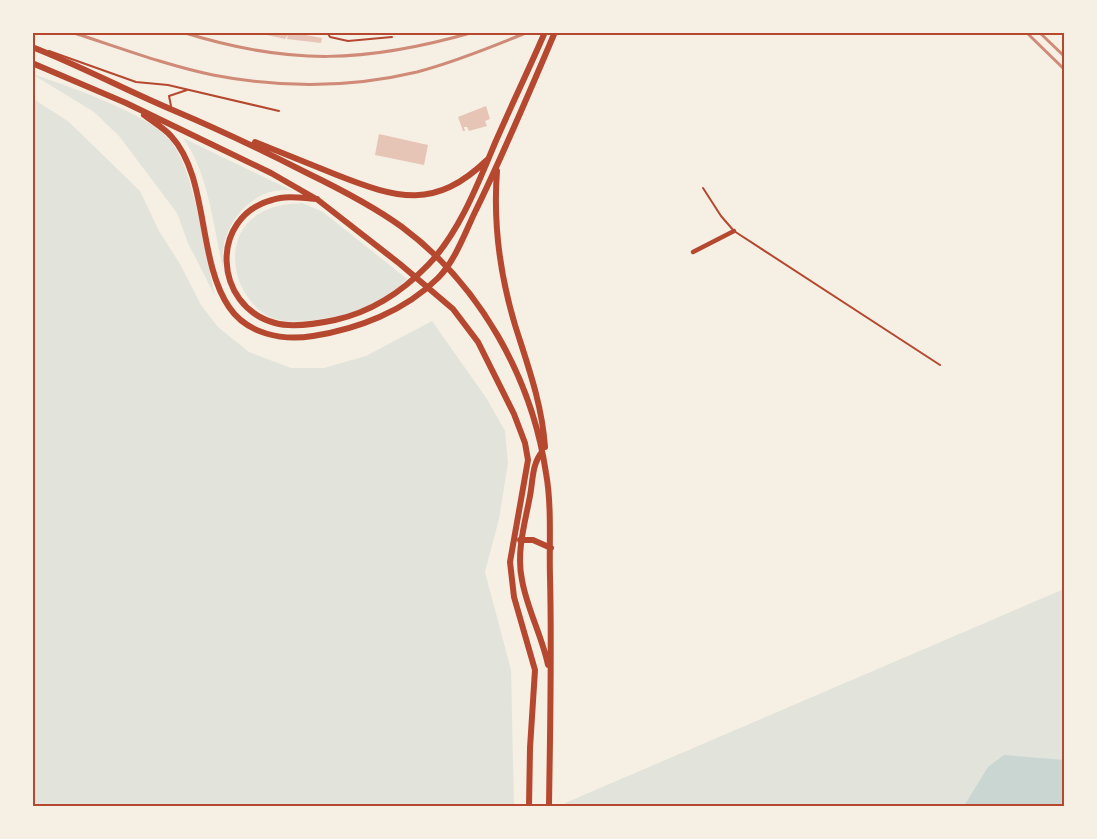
<svg xmlns="http://www.w3.org/2000/svg" width="1097" height="839" font-family="'Source Sans 3',sans-serif">
<style>
.green{fill:#e2e4dc}
.water{fill:#c9d6d2}
.building{fill:#e6c5b7}
.lines{fill:none;stroke-linecap:round;stroke-linejoin:round}
.service{stroke:#b5482f;stroke-width:2}
.minor{stroke:#b5482f;stroke-width:4.5}
.primary{stroke:#b5482f;stroke-width:6}
.rail{stroke:#cf8b77;stroke-width:3}
.neatline{fill:none;stroke:#b5482f;stroke-width:2}
</style>
<rect width="100%" height="100%" fill="#f6efe4"/>
<path class="green" d="M32,74C66,85 148,114 169,139C195,169 205,256 215,296L188,243L177,213L119,136L94,112Z
M32,98L69,122L140,191L159,231L180,264L201,305L218,327L249,352L291,368H324L366,356L432,321L487,399L505,431L508,463L499,519L485,572L511,670L514,806H33Z
M183,138L293,191C264,185 235,209 226,237C222,247 223,258 223,268C213,226 209,174 183,138Z
M302,203L323,212L407,279C387,299 360,312 333,317C313,320 287,326 268,316C231,295 220,234 262,212C275,205 288,204 302,203Z
M1064,589V806H565V803Z"/>
<path class="water" d="M1004,755L1064,760V803L1059,806H964L988,767Z"/>
<path class="building" d="M267,32H289L322,38L321,43L287,39L288,35L285,39L267,35Z
M486,106L490,119L485,121L487,126L469,131L467,127H464L465,131H463L458,117Z
M379,134L428,145L424,165L375,155Z"/>
<g class="lines">
<path class="service" d="M327,32L330,37L348,41L392,37
M49,51L136,82L168,85L279,111
M171,106L169,96L187,90
M703,188L721,216L734,231L940,365"/>
<path class="minor" d="M693,252L734,231"/>
<path class="primary" d="M32,47C81,66 127,91 175,111C220,130 264,151 307,173C340,189 373,206 402,227C480,285 532,378 546,473C552,507 549,543 550,577C552,654 550,730 549,806
M32,63L126,103L271,173L318,200L400,264L453,309L478,342L514,414L525,443L528,460L510,562L514,597L535,670L530,748L529,806
M144,115C153,122 164,128 171,136C209,177 197,260 229,307C247,334 282,341 313,336C358,329 405,311 438,278C455,261 465,233 475,212C504,153 529,93 555,32
M255,142C282,153 309,164 337,175C398,199 435,210 487,160
M497,171C493,223 500,275 515,325C528,366 542,404 545,447
M317,199C302,198 286,195 272,200C209,217 213,306 275,323C293,328 316,324 335,320C371,312 402,292 428,265C459,233 478,184 495,143C511,106 529,69 545,32
M542,452C532,464 533,480 530,496C525,523 516,552 522,580C527,609 542,636 548,665
M520,540H533L551,548"/>
<path class="rail" d="M71,32C118,47 165,65 213,75C280,88 350,88 417,72C455,62 492,47 528,32
M182,32C290,66 366,63 474,32
M1026,32L1064,69
M1039,32L1064,56"/>
</g>
<rect width="1097" height="839" fill="none" stroke="#f6efe4" stroke-width="68"/>
<rect x="34" y="34" width="1029" height="771" class="neatline"/>
</svg>
